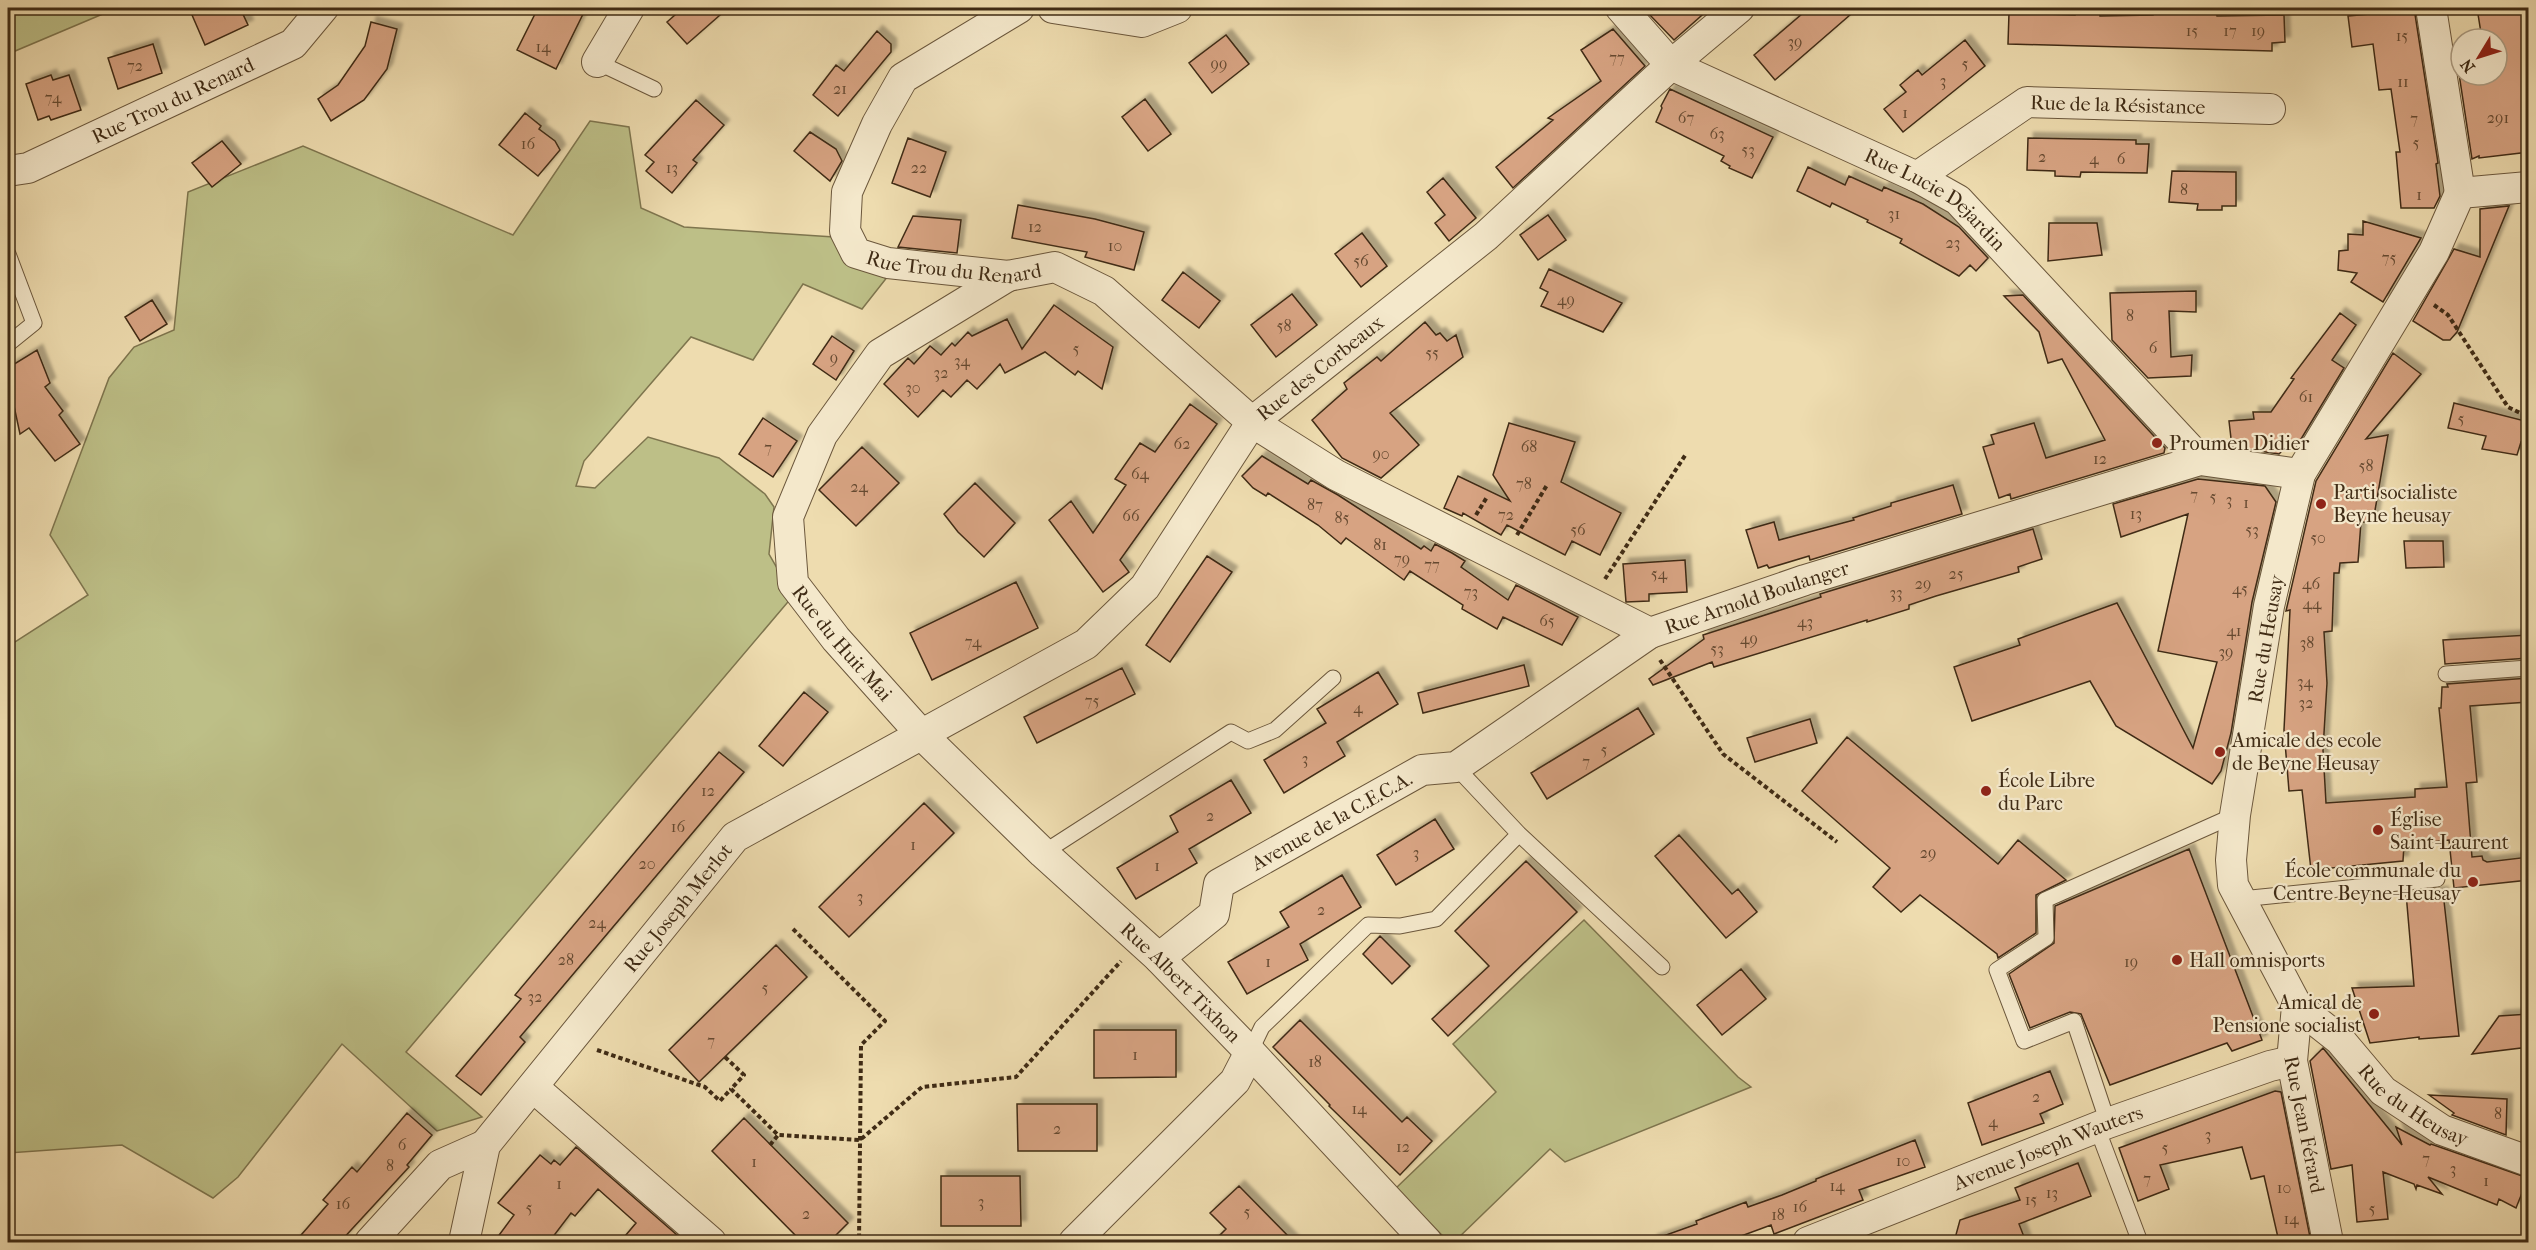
<svg xmlns="http://www.w3.org/2000/svg" width="2536" height="1250" font-family="'IM FELL French Canon',serif">
<style>
.green{fill:#bdbf87;stroke:#7e754e;stroke-width:1.5}
.building{fill:#d7a382;stroke:#3f2b15;stroke-width:1.5;filter:url(#shadow)}
.lines{fill:none;stroke-linecap:round;stroke-linejoin:round}
.lane-casing{stroke:#6b573c;stroke-width:17}
.street-casing{stroke:#6b573c;stroke-width:32}
.path{stroke:#3f2b15;stroke-width:4;stroke-dasharray:4.5 3;stroke-linecap:butt}
.lane{stroke:#f4e8cb;stroke-width:15}
.street{stroke:#f4e8cb;stroke-width:30}
.poi-dot{fill:#8f2418;stroke:#f4e8cb;stroke-width:2}
.labels{text-anchor:middle;dominant-baseline:central;stroke-width:4.5;stroke-linejoin:round;paint-order:stroke}
.number-label{font-size:16px;fill:#654930}
.street-label{font-size:20px;fill:#3f2b15;stroke:#f4e8cb}
.poi-label{font-size:20px;fill:#3f2b15;stroke:#f4e8cb;text-anchor:start}
</style>
<defs>
<filter id="shadow"><feDropShadow dx="5.5" dy="-5.5" stdDeviation="1.5" flood-color="#0004"/></filter>
</defs>
<rect width="100%" height="100%" fill="#eedcaf"/>
<filter id="stains"><feTurbulence type="fractalNoise" baseFrequency=".00333" numOctaves="4"/><feColorMatrix values="0 0 0 0 .2 0 0 0 0 .09 0 0 0 0 .02 0 0 0 .5 -.17"/></filter>
<radialGradient id="worn" r=".72"><stop offset=".6" stop-color="#630" stop-opacity="0"/><stop offset="1" stop-color="#630" stop-opacity=".3"/></radialGradient>
<path class="green" d="M8,8H117L8,54Z
M590,121L629,127L641,208L684,227L834,237L892,271L862,309L803,284L753,360L691,337L584,461L576,486L595,488L648,437L719,458L765,494L774,507L769,554L793,596L406,1052L482,1117L437,1131L342,1044L238,1177L213,1198L122,1145L8,1153V635L12,644L88,595L50,535L109,378L134,347L174,330L188,192L303,146L513,235Z
M1584,920L1738,1077L1751,1087L1565,1162L1550,1149L1454,1242H1449L1395,1189L1496,1092L1453,1044Z"/>
<path class="building" d="M189,8H240L248,25L205,45Z
M538,8H586L556,69L517,50Z
M683,8H728L687,44L667,22Z
M1650,8H1710L1674,40L1647,12Z
M1809,8H1858L1775,80L1754,55Z
M2075,8H2100V16L2153,15V8L2216,9L2217,16L2284,15L2285,42L2272,43V51L2008,44L2009,13L2075,15Z
M2380,8H2414L2438,163L2436,164L2440,196L2434,208H2401L2396,152H2400L2391,89L2379,90L2373,44L2352,47L2348,16L2381,13Z
M2477,8H2529V152L2479,158V156L2472,159L2456,54H2461V75H2497V39H2482Z
M371,22L397,29L387,69L364,100L331,121L318,99L338,85L365,46Z
M1613,29L1645,66L1513,188L1496,167L1553,120L1548,118L1601,81L1581,50Z
M877,31L891,44V52L838,116L813,95L836,65L844,71Z
M1226,35L1249,64L1212,93L1189,63Z
M1965,40L1985,66L1903,132L1884,109L1906,92L1900,85L1918,70L1922,75Z
M153,44L162,73L118,89L108,58Z
M51,75L53,80L69,75L81,110L51,120L49,116L38,120L26,84Z
M1670,89L1773,137L1752,178L1729,168L1730,166L1721,161L1724,156L1656,122L1662,108L1661,106Z
M1145,99L1171,134L1148,151L1122,117Z
M696,100L724,125L693,160L697,163L672,193L646,171L654,162L645,155Z
M525,113L541,126L539,129L555,141L560,150L538,176L499,145Z
M810,132L836,149L842,161L830,181L794,151Z
M908,138L946,152L930,197L892,183Z
M2028,138L2136,140V144H2149L2147,173L2081,172L2080,177L2055,176V171L2027,170Z
M222,141L241,164L212,187L192,163Z
M1808,167L1845,185L1849,176L1882,191L1884,187L1923,204L1959,227L1988,258L1976,271L1970,265L1959,276L1900,243L1902,239L1867,222L1868,220L1832,203L1830,207L1797,191Z
M2172,171L2236,172V206H2222V210H2197L2198,204L2169,202Z
M1443,178L1476,218L1449,241L1435,223L1445,215L1427,192Z
M1018,205L1095,219L1144,232L1134,270L1085,257L1087,252L1012,238Z
M2509,206L2457,332L2450,340H2443L2413,321L2454,249L2480,257V209Z
M1548,215L1566,240L1538,260L1520,235Z
M913,216L961,220L957,253L898,247Z
M2363,221L2421,238L2383,302L2351,282L2357,273L2338,270L2339,251L2348,250V234L2363,235Z
M2049,223H2097L2102,255L2048,261Z
M1362,233L1387,266L1361,287L1335,254Z
M1549,269L1622,303L1603,332L1541,306L1548,292L1540,288Z
M1183,272L1220,301L1199,328L1162,300Z
M2196,291V312L2169,311L2171,357L2192,355L2191,376L2148,378L2112,340L2110,293Z
M1292,294L1317,325L1276,357L1251,325Z
M2023,295L2165,448L2164,453L2011,499L2010,494L1999,498L1983,447L1994,444L1991,435L2034,423L2046,458L2105,440L2062,359L2048,363L2039,332L2004,296Z
M152,300L167,324L140,341L125,317Z
M1054,305L1113,347L1102,389L1078,371L1075,375L1045,352L1005,373L1000,364L977,389L967,380L951,397L943,390L918,417L884,384L908,358L914,364L930,346L941,355L952,343L955,346L968,332L972,336L1007,319L1022,349Z
M2340,313L2356,325L2332,360L2344,368L2295,449L2283,450L2279,454L2232,447L2229,421L2254,419L2253,412H2271L2294,379L2291,378Z
M1425,322L1436,335L1440,333L1447,341L1456,335L1463,357L1390,413L1419,445L1381,478L1342,458L1312,420L1347,389L1344,383L1377,357L1381,361Z
M832,336L854,351L836,380L813,364Z
M37,350L50,383L45,387L63,411L59,415L80,444L55,461L29,428L20,434L8,378L11,366Z
M2393,353L2421,374L2366,439L2388,435L2373,522H2361L2358,562L2340,563L2339,573H2334L2332,631L2324,632L2327,683L2323,750L2326,803L2415,797V789L2447,787L2439,708H2441L2442,687H2448L2447,684L2529,678V702L2470,706L2477,782L2466,783L2472,857L2482,856L2483,860L2487,862L2529,857V880L2454,888L2449,840L2404,845L2403,861L2311,870L2302,790L2289,791L2284,730L2290,610L2286,611L2316,481Z
M2454,403L2529,422V444L2521,442L2517,455L2482,449L2486,436L2448,428Z
M1190,404L1217,424L1120,560L1129,572L1103,592L1049,520L1071,501L1093,533L1126,485L1115,479L1140,443L1155,452Z
M763,418L797,441L773,477L739,454Z
M1509,423L1575,442L1561,482L1621,513L1600,555L1572,541L1565,555L1507,525L1501,535L1463,513L1462,516L1444,508L1458,476L1510,501L1493,475Z
M862,447L899,483L856,526L819,490Z
M1262,456L1308,484L1311,480L1338,495L1421,549L1424,546L1431,551L1435,544L1452,553L1465,561L1461,567L1508,600L1516,585L1578,617L1562,645L1503,617L1497,629L1462,609L1463,605L1410,571L1404,580L1346,538L1341,544L1318,525L1268,493L1266,496L1253,488L1242,476Z
M2198,479L2265,486L2276,502L2252,602L2231,733L2221,771L2212,784L2116,726L2090,681L1972,721L1954,667L2020,645L2018,639L2117,603L2193,748L2217,662L2158,651L2188,514L2121,537L2113,504Z
M975,483L1015,523L984,557L958,532L944,514Z
M1953,485L1962,514L1810,560L1809,556L1769,568L1767,565L1758,568L1746,530L1774,522L1779,540L1854,520L1853,518L1891,506V503Z
M2033,529L2042,559L2018,567L2019,572L1936,596L1909,605V609L1867,622V620L1714,667L1712,662L1653,685L1649,679L1704,639L1703,635L1821,597L1820,594Z
M2404,541H2443L2444,567L2406,568Z
M1207,556L1232,572L1170,662L1146,645Z
M1685,560L1687,592L1649,594V601L1626,602L1623,564Z
M1016,582L1038,628L932,680L910,633Z
M2529,635V658L2445,664L2443,640Z
M1524,665L1529,686L1423,713L1418,693Z
M1122,668L1135,694L1037,743L1024,717Z
M1378,672L1398,704L1337,742L1345,756L1284,793L1264,760L1326,723L1317,709Z
M804,692L828,712L783,766L759,746Z
M1638,708L1654,734L1547,799L1531,773Z
M1810,719L1817,743L1755,762L1747,738Z
M1847,737L1998,864L2018,840L2066,880L2036,895V933L1998,958L1997,954L1920,895L1901,912L1873,887L1890,868L1802,791Z
M719,752L744,772L520,1037L525,1042L481,1095L456,1076L521,999L515,995Z
M1231,780L1251,813L1189,849L1197,863L1136,899L1117,868L1178,832L1170,816Z
M924,803L954,833L849,937L819,907Z
M1435,819L1454,849L1396,885L1377,855Z
M1679,835L1732,894L1738,889L1757,912L1726,938L1655,856Z
M2189,849L2262,1040L2232,1051L2227,1043L2110,1085L2081,1014L2070,1012L2030,1028L2009,974L2054,943L2055,906Z
M1526,861L1577,912L1448,1036L1432,1019L1489,966L1455,931Z
M1342,875L1361,907L1300,944L1308,960L1247,994L1228,962L1289,927L1280,912Z
M2443,892L2459,1036L2419,1039V1037L2370,1043L2352,988L2414,986L2406,893Z
M1380,936L1410,966L1392,984L1363,954Z
M776,945L807,977L699,1082L669,1050Z
M1741,969L1766,999L1722,1035L1697,1005Z
M2529,1014V1047L2472,1054L2499,1016Z
M1300,1020L1402,1122L1407,1117L1432,1141L1400,1175L1329,1106L1330,1105L1273,1047Z
M1094,1030H1176V1077L1094,1078Z
M2323,1048L2402,1145L2396,1127L2430,1145L2431,1144L2528,1178L2516,1208L2499,1199L2497,1205L2428,1177L2442,1194L2417,1185L2416,1189L2414,1184L2383,1172L2388,1219L2357,1222L2352,1165L2331,1169L2310,1061Z
M2050,1071L2063,1104L2040,1114L2044,1123L1982,1145L1968,1103Z
M2275,1091L2281,1092L2311,1242H2279L2264,1176L2251,1179L2242,1147L2160,1165L2169,1189L2138,1201L2119,1148Z
M2429,1095L2507,1099L2506,1135L2452,1115L2454,1113Z
M1017,1104H1097V1151H1018Z
M407,1113L432,1135L407,1165L409,1167L340,1242H295L328,1204L323,1200L352,1167L357,1172Z
M744,1118L848,1223L829,1242H802L712,1151Z
M1915,1140L1925,1167L1859,1190L1863,1200L1774,1234L1771,1225L1725,1242H1652V1240L1697,1224L1696,1221L1746,1202L1748,1207L1782,1195L1816,1181V1179Z
M576,1147L685,1242H620L636,1223L598,1189L575,1216L571,1213L549,1242H494L514,1215L498,1203L540,1155L551,1164L554,1160L560,1165Z
M2078,1163L2091,1196L2019,1224L2026,1242H1954L1960,1220L2020,1200L2015,1188Z
M941,1176H1020L1021,1226H941Z
M1239,1186L1294,1242H1213L1226,1229L1210,1213Z"/>
<g class="lines">
<defs>
<path id="lane" d="M597,62L654,89
M8,254L34,323L8,344
M2446,674L2528,668
M1456,767L1519,834L1662,967
M1043,853L1231,732L1248,741L1275,730L1333,678
M2241,899L2437,879
M1250,1052L1262,1027L1368,925L1400,926L1436,919L1519,834
M2108,1123L2074,1021L2024,1041L1997,970L2046,938L2045,900L2235,815
M2097,1128L2140,1242"/>
<g id="street">
<path id="s1" d="M1019,8L903,78L877,124L847,192L845,231L856,253L888,263L1008,276L1055,267L1104,291L1252,422L1336,475L1650,633L1805,580L2200,460L2300,474"/>
<path d="M1053,8L1142,22L1177,8"/>
<path id="s2" d="M1621,8L1671,65L1917,177L1958,200L2200,460"/>
<path d="M2431,8L2460,193"/>
<path d="M597,62L629,8"/>
<path id="s3" d="M8,171L28,168L293,44L323,8"/>
<path id="s4" d="M1917,177L2027,102L2270,109"/>
<path id="s5" d="M2528,187L2460,193L2434,252L2300,474L2269,606L2235,815L2231,860L2233,885L2297,1006L2340,1040L2383,1091L2442,1130L2528,1161"/>
<path id="s6" d="M1008,276L880,354L822,435L788,517L793,583L836,639L921,734L1043,853L1159,958L1250,1052L1427,1242"/>
<path id="s7" d="M1159,958L1214,914L1219,884L1422,770L1456,767L1650,633"/>
<path id="s8" d="M2297,1006L2292,1061L2328,1242"/>
<path d="M533,1087L711,1242"/>
<path d="M370,1242L440,1165L485,1145"/>
<path id="s9" d="M464,1242L485,1145L735,837L1086,644L1145,587L1252,422L1486,236L1671,65L1739,8"/>
<path d="M1074,1242L1235,1081L1250,1052"/>
<path id="s10" d="M1808,1242L2108,1123L2270,1066L2292,1061"/>
</g>
</defs>
<use href="#lane" class="lane-casing"/>
<use href="#street" class="street-casing"/>
<path class="path" d="M2434,305L2448,315L2508,407L2528,417
M1476,515L1487,497
M1517,535L1547,485
M1605,579L1686,454
M1660,660L1723,754L1837,842
M793,929L885,1021L861,1045L859,1242
M597,1050L705,1087L720,1101L731,1089
M725,1057L744,1075L731,1089L778,1135L860,1140L922,1087L1016,1077L1121,961
M770,1145L778,1135"/>
<use href="#lane" class="lane"/>
<use href="#street" class="street"/>
</g>
<g class="poi-dot">
<circle cx="2157" cy="443" r="6"/>
<circle cx="2321" cy="504" r="6"/>
<circle cx="2220" cy="752" r="6"/>
<circle cx="1986" cy="791" r="6"/>
<circle cx="2378" cy="830" r="6"/>
<circle cx="2473" cy="882" r="6"/>
<circle cx="2177" cy="960" r="6"/>
<circle cx="2374" cy="1014" r="6"/>
</g>
<g class="labels">
<g class="number-label">
<text x="2192" y="30">15</text>
<text x="2230" y="30">17</text>
<text x="2258" y="30">19</text>
<text x="2402" y="35">15</text>
<text x="1795" y="41">39</text>
<text x="543" y="46">14</text>
<text x="1617" y="57">77</text>
<text x="1219" y="63">99</text>
<text x="1965" y="63">5</text>
<text x="135" y="65">72</text>
<text x="1943" y="80">3</text>
<text x="2403" y="81">11</text>
<text x="840" y="88">21</text>
<text x="53" y="97">74</text>
<text x="1905" y="112">1</text>
<text x="1686" y="117">67</text>
<text x="2498" y="117">291</text>
<text x="2414" y="118">7</text>
<text x="1717" y="133">63</text>
<text x="2416" y="142">5</text>
<text x="528" y="143">16</text>
<text x="1748" y="149">53</text>
<text x="2042" y="156">2</text>
<text x="2094" y="158">4</text>
<text x="2121" y="158">6</text>
<text x="672" y="167">13</text>
<text x="919" y="167">22</text>
<text x="2184" y="189">8</text>
<text x="2419" y="194">1</text>
<text x="1894" y="213">31</text>
<text x="1035" y="226">12</text>
<text x="1953" y="242">23</text>
<text x="1115" y="245">10</text>
<text x="2389" y="257">75</text>
<text x="1361" y="260">56</text>
<text x="1566" y="299">49</text>
<text x="2130" y="315">8</text>
<text x="1284" y="325">58</text>
<text x="2153" y="347">6</text>
<text x="1076" y="348">5</text>
<text x="1432" y="352">55</text>
<text x="834" y="357">9</text>
<text x="962" y="360">34</text>
<text x="941" y="372">32</text>
<text x="913" y="387">30</text>
<text x="2306" y="396">61</text>
<text x="2461" y="418">5</text>
<text x="1182" y="443">62</text>
<text x="1529" y="446">68</text>
<text x="768" y="447">7</text>
<text x="1381" y="453">90</text>
<text x="2100" y="458">12</text>
<text x="2366" y="465">58</text>
<text x="1140" y="473">64</text>
<text x="1524" y="483">78</text>
<text x="859" y="486">24</text>
<text x="2194" y="494">7</text>
<text x="2213" y="496">5</text>
<text x="2229" y="499">3</text>
<text x="2246" y="502">1</text>
<text x="1315" y="504">87</text>
<text x="2136" y="513">13</text>
<text x="1506" y="514">72</text>
<text x="1131" y="515">66</text>
<text x="1342" y="517">85</text>
<text x="1578" y="529">56</text>
<text x="2252" y="529">53</text>
<text x="2318" y="537">50</text>
<text x="1380" y="544">81</text>
<text x="1402" y="558">79</text>
<text x="1432" y="564">77</text>
<text x="1659" y="573">54</text>
<text x="1956" y="573">25</text>
<text x="1923" y="583">29</text>
<text x="2311" y="583">46</text>
<text x="2240" y="588">45</text>
<text x="1471" y="591">73</text>
<text x="1896" y="592">33</text>
<text x="2312" y="603">44</text>
<text x="1547" y="620">65</text>
<text x="1805" y="621">43</text>
<text x="2234" y="630">41</text>
<text x="1749" y="638">49</text>
<text x="973" y="641">74</text>
<text x="2307" y="642">38</text>
<text x="1717" y="648">53</text>
<text x="2226" y="651">39</text>
<text x="2305" y="681">34</text>
<text x="1092" y="700">75</text>
<text x="2306" y="702">32</text>
<text x="1358" y="707">4</text>
<text x="1604" y="749">5</text>
<text x="1305" y="758">3</text>
<text x="1586" y="761">7</text>
<text x="708" y="790">12</text>
<text x="1210" y="815">2</text>
<text x="678" y="826">16</text>
<text x="913" y="844">1</text>
<text x="1416" y="852">3</text>
<text x="1928" y="852">29</text>
<text x="647" y="863">20</text>
<text x="1157" y="865">1</text>
<text x="860" y="896">3</text>
<text x="1321" y="909">2</text>
<text x="597" y="922">24</text>
<text x="566" y="959">28</text>
<text x="1268" y="961">1</text>
<text x="2131" y="961">19</text>
<text x="765" y="987">5</text>
<text x="535" y="996">32</text>
<text x="711" y="1040">7</text>
<text x="1135" y="1054">1</text>
<text x="1315" y="1061">18</text>
<text x="2036" y="1096">2</text>
<text x="1359" y="1108">14</text>
<text x="2498" y="1113">8</text>
<text x="1993" y="1121">4</text>
<text x="1057" y="1128">2</text>
<text x="2208" y="1134">3</text>
<text x="402" y="1144">6</text>
<text x="1403" y="1146">12</text>
<text x="2165" y="1147">5</text>
<text x="2426" y="1158">7</text>
<text x="1903" y="1160">10</text>
<text x="754" y="1161">1</text>
<text x="390" y="1165">8</text>
<text x="2453" y="1168">3</text>
<text x="2147" y="1178">7</text>
<text x="2486" y="1180">1</text>
<text x="559" y="1183">1</text>
<text x="1837" y="1185">14</text>
<text x="2284" y="1187">10</text>
<text x="2052" y="1192">13</text>
<text x="2031" y="1199">15</text>
<text x="981" y="1201">3</text>
<text x="343" y="1203">16</text>
<text x="1800" y="1206">16</text>
<text x="529" y="1207">5</text>
<text x="2372" y="1208">5</text>
<text x="1247" y="1211">5</text>
<text x="806" y="1213">2</text>
<text x="1778" y="1214">18</text>
<text x="2291" y="1218">14</text>
</g>
<g class="street-label">
<text stroke="none"><textPath href="#s3" startOffset="180">Rue Trou du Renard</textPath></text>
<text stroke="none"><textPath href="#s4" startOffset="224">Rue de la Résistance</textPath></text>
<text stroke="none"><textPath href="#s2" startOffset="374">Rue Lucie Dejardin</textPath></text>
<text stroke="none"><textPath href="#s1" startOffset="426">Rue Trou du Renard</textPath></text>
<text stroke="none"><textPath href="#s9" startOffset="1262">Rue des Corbeaux</textPath></text>
<text stroke="none"><textPath href="#s1" startOffset="1344">Rue Arnold Boulanger</textPath></text>
<text transform="translate(2266 639) rotate(-80)">Rue du Heusay</text>
<text stroke="none"><textPath href="#s6" startOffset="482">Rue du Huit Mai</textPath></text>
<text stroke="none"><textPath href="#s7" startOffset="230">Avenue de la C.E.C.A.</textPath></text>
<text stroke="none"><textPath href="#s9" startOffset="405">Rue Joseph Merlot</textPath></text>
<text stroke="none"><textPath href="#s6" startOffset="962">Rue Albert Tixhon</textPath></text>
<text stroke="none"><textPath href="#s5" startOffset="1101">Rue du Heusay</textPath></text>
<text stroke="none"><textPath href="#s8" startOffset="120">Rue Jean Férard</textPath></text>
<text stroke="none"><textPath href="#s10" startOffset="258">Avenue Joseph Wauters</textPath></text>
</g>
<g class="poi-label">
<text x="2169" y="443">Proumen Didier</text>
<text x="2333" y="492">Parti socialiste<tspan x="2333" dy="23">Beyne heusay</tspan></text>
<text x="2232" y="740">Amicale des ecole<tspan x="2232" dy="23">de Beyne Heusay</tspan></text>
<text x="1998" y="780">École Libre<tspan x="1998" dy="23">du Parc</tspan></text>
<text x="2390" y="819">Église<tspan x="2390" dy="23">Saint-Laurent</tspan></text>
<text x="2461" y="870" text-anchor="end">École communale du<tspan x="2461" dy="23">Centre Beyne-Heusay</tspan></text>
<text x="2189" y="960">Hall omnisports</text>
<text x="2362" y="1002" text-anchor="end">Amical de<tspan x="2362" dy="23">Pensione socialist</tspan></text>
</g>
</g>
<rect width="2536" height="1250" fill="none" stroke="#eedcaf" stroke-width="30"/>
<rect x="9" y="9" width="2518" height="1232" fill="none" stroke="#3f2b15" stroke-width="3"/>
<rect x="15" y="15" width="2506" height="1220" fill="none" stroke="#3f2b15" stroke-width="1.5"/>
<g transform="translate(2479 57) rotate(232)"><circle r="28" fill="#f4e8cb" stroke="#ac9c82" stroke-width="1.5"/>
<path d="M0-4.5L10 22L0 15L-10 22Z" fill="#8f2418"/>
<text y="-9" font-size="16" font-weight="bold" text-anchor="middle" fill="#3f2b15">N</text>
</g>
<rect width="100%" height="100%" filter="url(#stains)"/>
<rect width="100%" height="100%" fill="url(#worn)"/>
</svg>
